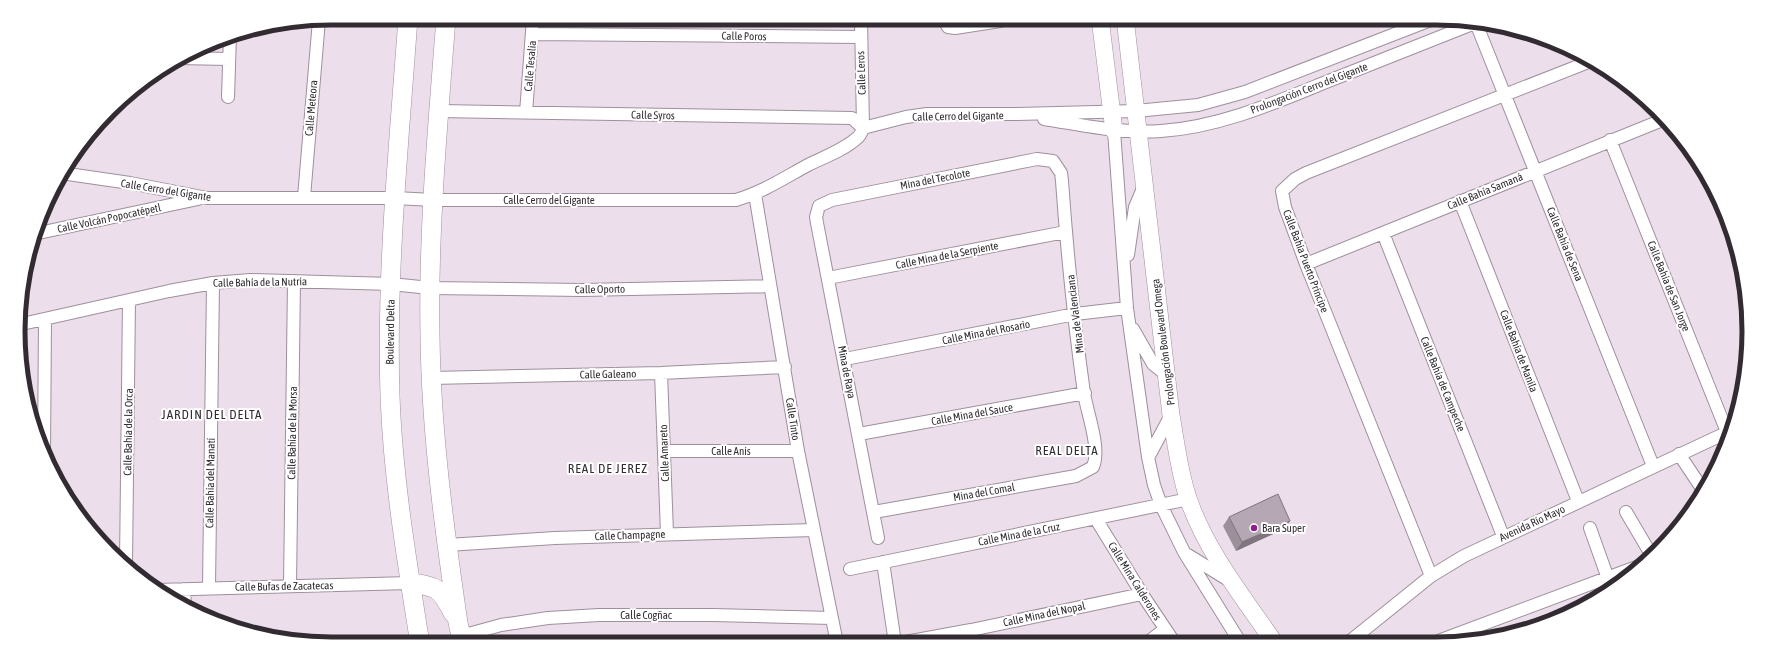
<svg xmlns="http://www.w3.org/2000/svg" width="1767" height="662" font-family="'Asap Condensed',sans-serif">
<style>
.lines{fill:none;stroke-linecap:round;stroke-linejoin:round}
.street-casing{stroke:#9d909c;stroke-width:14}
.secondary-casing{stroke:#9d909c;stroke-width:18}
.primary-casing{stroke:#9d909c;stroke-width:20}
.street{stroke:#fff;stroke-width:12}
.secondary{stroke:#fff;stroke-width:17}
.primary{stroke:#fff;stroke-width:19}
.wall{fill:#9c909b}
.shaded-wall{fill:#7f757e}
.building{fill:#b5a7b4;stroke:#7f757e}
.poi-dot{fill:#89238a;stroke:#fff;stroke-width:1.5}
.labels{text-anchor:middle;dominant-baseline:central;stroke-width:4;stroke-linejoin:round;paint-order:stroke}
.street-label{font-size:11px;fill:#322c32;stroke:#fff}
.poi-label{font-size:11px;fill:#322c32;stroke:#fff;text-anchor:start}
.quarter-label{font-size:13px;letter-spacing:1px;fill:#322c32;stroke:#fff}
.rim{fill:none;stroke:#322c32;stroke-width:5}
</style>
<rect width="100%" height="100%" fill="#eddeec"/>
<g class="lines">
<defs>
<path id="street" d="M861,18L863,128
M943,18L948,27L955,28L1000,21L1007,18
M1476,23L1653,466
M532,34L860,37
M178,58L229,59
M228,97L230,35
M439,111L852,118L863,128
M526,113L533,18
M1044,119C1083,125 1121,134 1161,131C1219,127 1272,104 1326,82C1375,63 1425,43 1475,23
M1114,131L1127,308L1148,457L1154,485L1161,505L1184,552L1240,642
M1610,140L1727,432
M61,173L130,183L207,198H395L433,200H736C763,192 784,178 808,165C824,157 844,150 857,138C860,136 862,131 863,128L906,117L927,114H1017L1136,111L1198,105L1245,92L1436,18
M755,194L798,451L837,643
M304,197L319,20
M1460,201L1578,501
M1383,233L1503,536
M34,234L198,199
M1128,255L1135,207L1144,186
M1306,264L1665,119
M828,278L1065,232
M22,324L169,291L213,283L250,280L391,284L430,288L582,290L770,286
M1133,329L1153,364L1168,376
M845,359L1075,314L1127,308
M661,373L667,533
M431,378L661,373L785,367
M859,434L1085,393
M664,451H798
M1679,454L1703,490
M44,455L45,319
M1149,456L1171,415
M874,512L1076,476L1093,467C1101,448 1087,413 1084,393C1074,322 1067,251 1062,181L1061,173L1053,161L1037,159L832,200L819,206L816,217L817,223L878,538
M1626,512L1652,556
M1096,519L1142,594L1174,642
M1590,528L1611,587
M447,545L555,538L814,530
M1188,555L1230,581
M883,562L895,643
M126,564L129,300
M850,569L1189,499
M1431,576L1306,264L1285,207L1282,191L1295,179L1306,173L1591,61
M290,585L294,281
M209,587L213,283
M184,589L185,607
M157,590L410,583
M971,630L974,642
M461,636L501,625L548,618L599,615H713L832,618
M1438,641L1644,564
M1148,642L1165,629
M1349,642L1431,576L1464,556L1730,431
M900,643L971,630L1142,594"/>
<path id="secondary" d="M1100,18L1114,131
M1125,18L1171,415C1176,443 1179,471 1188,498C1206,551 1243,597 1274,642"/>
<path id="primary" d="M408,18C399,144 386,270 390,396C393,479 407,562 420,644
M446,18C438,123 428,229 430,335C431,431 444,527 458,623L463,644
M410,583C436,586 441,588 453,613"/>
</defs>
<use href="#street" class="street-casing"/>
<use href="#secondary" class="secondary-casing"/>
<use href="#primary" class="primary-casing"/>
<use href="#street" class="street"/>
<use href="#secondary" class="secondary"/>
<use href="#primary" class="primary"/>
</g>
<path class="wall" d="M1229,517L1290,521L1284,529L1236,551L1223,526Z"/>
<path class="shaded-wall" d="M1290,521L1284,529L1236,551L1242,542Z"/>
<path class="building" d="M1278,494L1290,521L1242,542L1229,517Z"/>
<circle class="poi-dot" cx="1254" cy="528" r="4"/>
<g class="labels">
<g class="street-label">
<text transform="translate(744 36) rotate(1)">Calle Poros</text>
<text transform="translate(530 66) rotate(-85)">Calle Tesalia</text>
<text transform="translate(861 73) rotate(-92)">Calle Leros</text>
<text transform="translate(1309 88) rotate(-21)">Prolongación Cerro del Gigante</text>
<text transform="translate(311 108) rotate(-85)">Calle Meteora</text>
<text transform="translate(653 115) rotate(1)">Calle Syros</text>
<text transform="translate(958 116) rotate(-1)">Calle Cerro del Gigante</text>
<text transform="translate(935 179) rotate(-11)">Mina del Tecolote</text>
<text transform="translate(166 190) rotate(9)">Calle Cerro del Gigante</text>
<text transform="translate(1485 191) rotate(-22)">Calle Bahía Samaná</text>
<text x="549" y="200">Calle Cerro del Gigante</text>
<text transform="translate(109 218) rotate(-12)">Calle Volcán Popocatépetl</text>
<text transform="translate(1565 244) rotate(68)">Calle Bahía de Sena</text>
<text transform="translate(947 255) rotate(-11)">Calle Mina de la Serpiente</text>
<text transform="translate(1306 261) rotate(69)">Calle Bahía Puerto Príncipe</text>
<text transform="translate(260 282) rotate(-1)">Calle Bahía de la Nutria</text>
<text transform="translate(1669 286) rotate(68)">Calle Bahía de San Jorge</text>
<text transform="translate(600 289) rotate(-1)">Calle Oporto</text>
<text transform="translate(1075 314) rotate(-97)">Mina de Valenciana</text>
<text transform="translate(390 332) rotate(-89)">Boulevard Delta</text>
<text transform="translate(986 332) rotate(-11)">Calle Mina del Rosario</text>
<text transform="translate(1163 342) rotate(-97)">Prolongación Boulevard Omega</text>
<text transform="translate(1519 351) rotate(69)">Calle Bahía de Manila</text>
<text transform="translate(847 372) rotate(79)">Mina de Raya</text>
<text transform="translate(608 374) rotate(-1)">Calle Galeano</text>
<text transform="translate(1443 384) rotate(68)">Calle Bahía de Campeche</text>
<text transform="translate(972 414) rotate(-10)">Calle Mina del Sauce</text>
<text transform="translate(793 419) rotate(81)">Calle Tinto</text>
<text transform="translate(128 432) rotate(-89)">Calle Bahía de la Orca</text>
<text transform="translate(292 433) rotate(-89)">Calle Bahía de la Morsa</text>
<text x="731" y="451">Calle Anís</text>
<text transform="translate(664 453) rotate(-92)">Calle Amareto</text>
<text transform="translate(210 483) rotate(-89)">Calle Bahía del Manatí</text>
<text transform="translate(984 492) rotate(-10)">Mina del Comal</text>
<text transform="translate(1532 523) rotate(-25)">Avenida Río Mayo</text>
<text transform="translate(1019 534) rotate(-11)">Calle Mina de la Cruz</text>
<text transform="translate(630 535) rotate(-2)">Calle Champagne</text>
<text transform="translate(1135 581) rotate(58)">Calle Mina Calderones</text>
<text transform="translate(284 586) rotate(-1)">Calle Bufas de Zacatecas</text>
<text transform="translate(1044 614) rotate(-12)">Calle Mina del Nopal</text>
<text x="646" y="615">Calle Cogñac</text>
</g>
<g class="poi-label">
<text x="1262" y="528">Bara Super</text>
</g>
<g class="quarter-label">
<text x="212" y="414">JARDIN DEL DELTA</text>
<text x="1067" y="450">REAL DELTA</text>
<text x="608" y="468">REAL DE JEREZ</text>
</g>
</g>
<path d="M0 0H1767V662H0ZM331 25H1436A306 306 0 0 1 1742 331V331A306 306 0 0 1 1436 637H331A306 306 0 0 1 25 331V331A306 306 0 0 1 331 25Z" fill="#fff" fill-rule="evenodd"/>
<path class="rim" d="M331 25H1436A306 306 0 0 1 1742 331V331A306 306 0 0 1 1436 637H331A306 306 0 0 1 25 331V331A306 306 0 0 1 331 25Z"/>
</svg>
